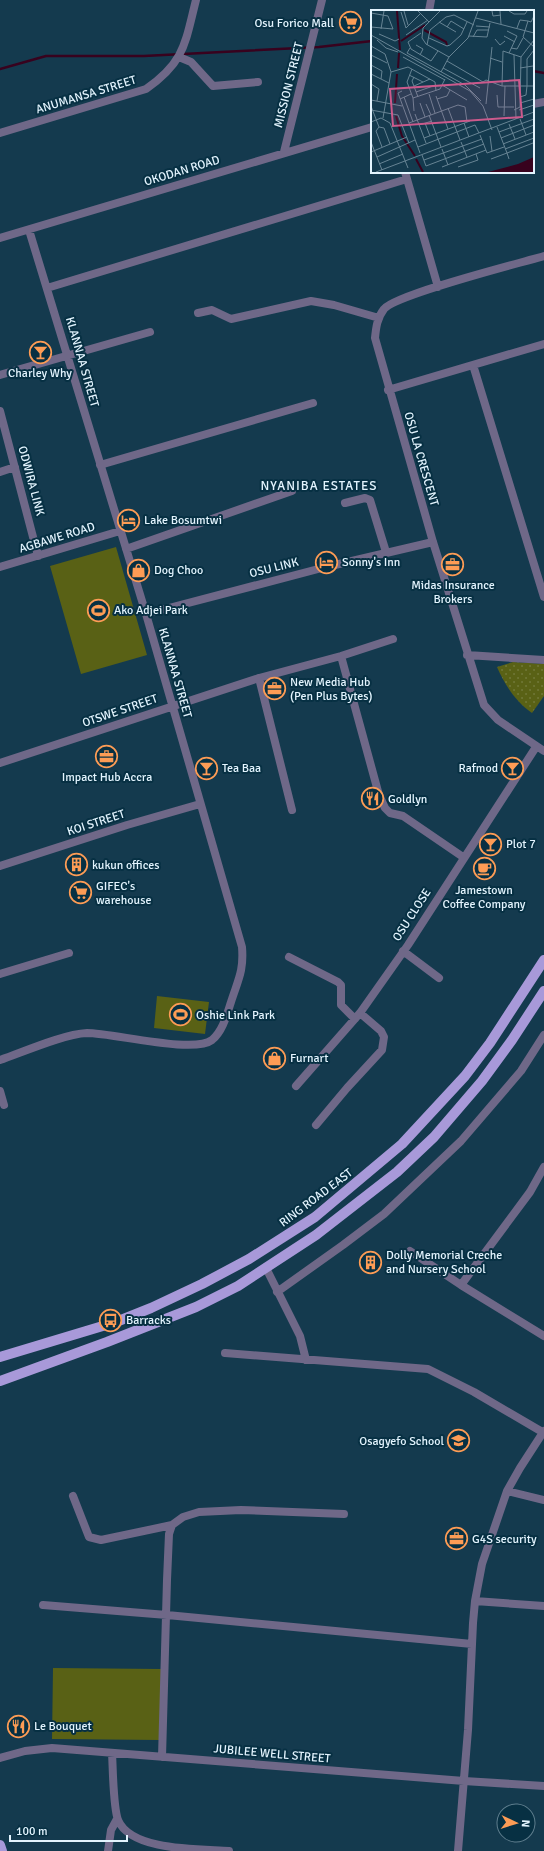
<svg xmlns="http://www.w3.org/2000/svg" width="544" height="1851" font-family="Signika,sans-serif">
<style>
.green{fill:url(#green-dots)}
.pitch{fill:#596115}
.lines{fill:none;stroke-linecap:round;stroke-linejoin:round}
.stream{stroke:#38021e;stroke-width:2.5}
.minor{stroke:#6f6888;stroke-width:8}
.primary{stroke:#a899d9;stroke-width:10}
.labels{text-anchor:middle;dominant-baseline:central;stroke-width:4;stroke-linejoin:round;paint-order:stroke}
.poi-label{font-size:12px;fill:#e3f4fe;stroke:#073043;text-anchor:start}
.street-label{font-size:12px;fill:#e3f4fe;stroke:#073043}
.neighbourhood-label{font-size:13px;letter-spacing:1px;fill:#e3f4fe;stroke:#073043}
.inset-river{fill:none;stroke:#38021e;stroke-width:2}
.inset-road{fill:none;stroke:#678494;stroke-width:1}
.view{fill:#cc5a8c;fill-opacity:0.15;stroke:#cc5a8c;stroke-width:2}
.inset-edge{fill:none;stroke:#e3f4fe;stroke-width:2}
</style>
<defs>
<pattern id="green-dots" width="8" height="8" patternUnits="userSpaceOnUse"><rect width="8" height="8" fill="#596115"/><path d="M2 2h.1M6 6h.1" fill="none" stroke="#717838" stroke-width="1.8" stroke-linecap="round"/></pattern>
</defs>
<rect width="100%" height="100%" fill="#143a4e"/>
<path class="green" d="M513,662L544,664V696L532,713C515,701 505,685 497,667Z"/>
<path class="pitch" d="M116,547L147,655L81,674L50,566Z
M157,996L209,1002L205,1034L154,1028Z
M53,1668L161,1669L160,1740L52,1739Z"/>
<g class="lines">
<path class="stream" d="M0,69L46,56H144L319,47L372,41
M533,71L544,73"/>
<path class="minor" d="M429,11L431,0
M179,57L191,62L213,86L258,82
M533,104L544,102
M0,133L146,89C185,62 185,43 196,0
M284,152L322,0
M405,172L438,287
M0,238L372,127
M544,256C517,264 397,294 384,309C377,318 376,328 375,338L433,542L484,705L498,720L544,751
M47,288L407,179
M198,313L212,310L231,319L311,301L334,305L379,318
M473,365L544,597
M0,375L150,332
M388,390L544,344
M0,411L38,556
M100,465L313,403
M0,472L15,467
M345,503L365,498L370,500L386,552
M126,549L292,491
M0,567L120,531
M146,614L322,568L433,542
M467,655L544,660
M341,656L379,795L385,808L390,813L403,816L463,857
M259,678L292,810
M0,763L259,678L341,656L393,639
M0,866L127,825L200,804
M403,951L439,978
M289,957L338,982L341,985V1005L355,1019
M0,974L69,953
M0,1060C23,1052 64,1034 87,1033C113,1033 194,1054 212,1040C223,1031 227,1014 231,1002C238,980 244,971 242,947L146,614L29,230
M296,1086L360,1013L408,945L536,747
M0,1091L4,1105
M316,1125L347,1088L382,1050L384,1037L381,1031L360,1013
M410,1251L461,1285L544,1336
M266,1268L300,1336L306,1360
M461,1285L530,1192L544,1167
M277,1292L343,1245L384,1214L461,1141L521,1071L544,1035
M225,1353L428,1369L474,1392L544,1433
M507,1491L544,1500
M73,1496L89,1537L101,1540L172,1525
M475,1601L544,1606
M43,1605L167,1615L472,1644
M112,1753C113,1769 113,1806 118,1820C131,1851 198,1849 229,1851
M162,1757L167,1580L169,1534L172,1525L183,1517L199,1512L241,1510L344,1514
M0,1758L25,1751L52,1748L464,1781L544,1786
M108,1851L111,1830L117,1819
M458,1851L468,1730L473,1623L475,1601L482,1564L507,1491L520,1468L544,1431"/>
<path class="primary" d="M0,1357L116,1322L151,1308L202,1284L249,1259L315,1217L402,1144L465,1076L490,1043L544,960
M0,1381L107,1342L196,1307L238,1286L316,1235L397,1172L434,1137L482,1081L512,1040L544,991
M0,1845L2,1851"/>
</g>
<defs>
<symbol id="supermarket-ring" viewBox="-11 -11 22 22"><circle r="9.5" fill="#073043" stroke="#fd9c55" stroke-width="1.5"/><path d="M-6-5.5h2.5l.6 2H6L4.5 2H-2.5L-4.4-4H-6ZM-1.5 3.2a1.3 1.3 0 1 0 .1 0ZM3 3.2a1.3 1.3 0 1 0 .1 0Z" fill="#fd9c55"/></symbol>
<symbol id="bar-ring" viewBox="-11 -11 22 22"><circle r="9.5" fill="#073043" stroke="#fd9c55" stroke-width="1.5"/><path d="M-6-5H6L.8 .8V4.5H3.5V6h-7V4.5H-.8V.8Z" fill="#fd9c55"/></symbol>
<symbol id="hotel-ring" viewBox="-11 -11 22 22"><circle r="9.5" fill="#073043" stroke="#fd9c55" stroke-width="1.5"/><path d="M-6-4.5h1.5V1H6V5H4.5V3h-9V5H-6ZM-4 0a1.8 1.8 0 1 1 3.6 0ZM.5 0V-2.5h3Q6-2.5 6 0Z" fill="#fd9c55"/></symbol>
<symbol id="office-ring" viewBox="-11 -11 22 22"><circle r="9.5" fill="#073043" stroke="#fd9c55" stroke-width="1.5"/><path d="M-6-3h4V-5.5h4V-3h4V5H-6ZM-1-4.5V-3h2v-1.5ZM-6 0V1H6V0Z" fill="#fd9c55"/></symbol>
<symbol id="shop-ring" viewBox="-11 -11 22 22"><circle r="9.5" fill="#073043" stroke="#fd9c55" stroke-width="1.5"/><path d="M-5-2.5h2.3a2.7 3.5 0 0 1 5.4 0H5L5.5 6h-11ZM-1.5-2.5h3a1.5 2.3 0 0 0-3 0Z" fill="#fd9c55"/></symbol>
<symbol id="stadium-ring" viewBox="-11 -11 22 22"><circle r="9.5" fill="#073043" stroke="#fd9c55" stroke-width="1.5"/><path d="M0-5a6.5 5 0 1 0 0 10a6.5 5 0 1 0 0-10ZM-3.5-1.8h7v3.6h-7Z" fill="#fd9c55"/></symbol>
<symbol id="restaurant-ring" viewBox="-11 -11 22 22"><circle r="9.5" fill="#073043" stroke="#fd9c55" stroke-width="1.5"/><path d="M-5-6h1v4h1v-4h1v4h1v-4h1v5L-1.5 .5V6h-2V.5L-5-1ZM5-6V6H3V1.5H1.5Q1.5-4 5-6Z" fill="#fd9c55"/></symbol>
<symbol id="building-ring" viewBox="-11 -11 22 22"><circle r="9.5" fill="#073043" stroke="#fd9c55" stroke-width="1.5"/><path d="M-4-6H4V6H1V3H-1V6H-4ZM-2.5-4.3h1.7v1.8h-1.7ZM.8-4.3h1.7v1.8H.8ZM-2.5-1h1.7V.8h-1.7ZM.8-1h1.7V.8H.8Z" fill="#fd9c55"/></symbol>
<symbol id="cafe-ring" viewBox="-11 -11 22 22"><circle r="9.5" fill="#073043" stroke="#fd9c55" stroke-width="1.5"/><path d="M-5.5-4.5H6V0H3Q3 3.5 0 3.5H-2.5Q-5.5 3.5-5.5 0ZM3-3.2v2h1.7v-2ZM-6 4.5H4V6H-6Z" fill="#fd9c55"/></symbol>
<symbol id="bus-ring" viewBox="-11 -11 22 22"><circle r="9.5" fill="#073043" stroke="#fd9c55" stroke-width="1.5"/><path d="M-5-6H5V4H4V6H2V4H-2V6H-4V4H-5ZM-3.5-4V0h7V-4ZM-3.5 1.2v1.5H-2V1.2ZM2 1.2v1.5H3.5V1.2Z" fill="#fd9c55"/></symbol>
<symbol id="school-ring" viewBox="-11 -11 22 22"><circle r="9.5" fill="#073043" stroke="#fd9c55" stroke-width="1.5"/><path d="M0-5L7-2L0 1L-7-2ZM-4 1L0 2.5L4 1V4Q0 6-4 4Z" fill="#fd9c55"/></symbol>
</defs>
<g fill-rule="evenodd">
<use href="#supermarket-ring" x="338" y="10" width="25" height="25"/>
<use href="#bar-ring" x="28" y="340" width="25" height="25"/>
<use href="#hotel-ring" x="116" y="508" width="25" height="25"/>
<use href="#hotel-ring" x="314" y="550" width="25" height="25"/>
<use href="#office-ring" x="440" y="552" width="25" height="25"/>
<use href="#shop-ring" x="126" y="558" width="25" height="25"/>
<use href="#stadium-ring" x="86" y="598" width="25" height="25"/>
<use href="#office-ring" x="262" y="676" width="25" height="25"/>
<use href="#office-ring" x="94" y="744" width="25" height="25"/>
<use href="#bar-ring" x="194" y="756" width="25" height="25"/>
<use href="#bar-ring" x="500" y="756" width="25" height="25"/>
<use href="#restaurant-ring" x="360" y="786" width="25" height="25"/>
<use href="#bar-ring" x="478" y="832" width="25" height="25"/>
<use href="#building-ring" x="64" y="852" width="25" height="25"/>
<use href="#cafe-ring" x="472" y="856" width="25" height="25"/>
<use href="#supermarket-ring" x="68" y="880" width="25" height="25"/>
<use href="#stadium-ring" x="168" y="1002" width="25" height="25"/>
<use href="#shop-ring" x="262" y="1046" width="25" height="25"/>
<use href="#building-ring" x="358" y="1250" width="25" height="25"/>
<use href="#bus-ring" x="98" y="1308" width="25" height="25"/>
<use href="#school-ring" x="446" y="1428" width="25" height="25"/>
<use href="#office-ring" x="444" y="1526" width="25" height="25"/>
<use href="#restaurant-ring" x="6" y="1714" width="25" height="25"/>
</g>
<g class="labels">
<g class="poi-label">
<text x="334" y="23" text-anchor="end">Osu Forico Mall</text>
<text x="40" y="373" text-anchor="middle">Charley Why</text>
<text x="144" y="520">Lake Bosumtwi</text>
<text x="342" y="562">Sonny's Inn</text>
<text x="154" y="570">Dog Choo</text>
<text x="453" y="585" text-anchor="middle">Midas Insurance<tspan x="453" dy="14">Brokers</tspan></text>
<text x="114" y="610">Ako Adjei Park</text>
<text x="290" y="682">New Media Hub<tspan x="290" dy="14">(Pen Plus Bytes)</tspan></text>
<text x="222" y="768">Tea Baa</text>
<text x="498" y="768" text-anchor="end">Rafmod</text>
<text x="107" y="777" text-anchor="middle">Impact Hub Accra</text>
<text x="388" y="799">Goldlyn</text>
<text x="506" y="844">Plot 7</text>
<text x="92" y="865">kukun offices</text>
<text x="96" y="886">GIFEC's<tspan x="96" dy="14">warehouse</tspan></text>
<text x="484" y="890" text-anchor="middle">Jamestown<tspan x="484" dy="14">Coffee Company</tspan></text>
<text x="196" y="1015">Oshie Link Park</text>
<text x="290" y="1058">Furnart</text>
<text x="386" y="1255">Dolly Memorial Creche<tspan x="386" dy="14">and Nursery School</tspan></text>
<text x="126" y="1320">Barracks</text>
<text x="444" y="1441" text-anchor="end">Osagyefo School</text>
<text x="472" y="1539">G4S security</text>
<text x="34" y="1726">Le Bouquet</text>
</g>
<g class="street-label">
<text transform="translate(289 85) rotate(-76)">MISSION STREET</text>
<text transform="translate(86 95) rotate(-17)">ANUMANSA STREET</text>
<text transform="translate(182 171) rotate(-17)">OKODAN ROAD</text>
<text transform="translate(82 362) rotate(74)">KLANNAA STREET</text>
<text transform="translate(421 459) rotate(74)">OSU LA CRESCENT</text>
<text transform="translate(31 481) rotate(75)">ODWIRA LINK</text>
<text transform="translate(57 538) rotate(-17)">AGBAWE ROAD</text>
<text transform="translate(274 568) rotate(-14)">OSU LINK</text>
<text transform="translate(175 673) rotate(74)">KLANNAA STREET</text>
<text transform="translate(120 711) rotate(-19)">OTSWE STREET</text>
<text transform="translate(96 823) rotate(-18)">KOI STREET</text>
<text transform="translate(412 915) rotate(-57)">OSU CLOSE</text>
<text transform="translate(316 1198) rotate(-37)">RING ROAD EAST</text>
<text transform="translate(272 1754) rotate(5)">JUBILEE WELL STREET</text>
</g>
<g class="neighbourhood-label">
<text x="319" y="486">NYANIBA ESTATES</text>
</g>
</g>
<g transform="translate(371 10)">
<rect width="163" height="163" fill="#143a4e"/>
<path d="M163,147V162H117L147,154Z" fill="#38021e"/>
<path class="inset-river" d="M26,1L29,40M53,20L75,32L76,35M30,31L54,15M27,58L28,43M24,93L26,64M25,106L31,126L44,146M45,149L52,162"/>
<path class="inset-road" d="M33,1L37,15M47,1L58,12M69,1L52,18L51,28L55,34L78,47M121,1L122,6L130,5M129,1L130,14M138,1L143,4H154L156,1M30,2L35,18L50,3M0,3L17,6L22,19L0,17M163,6L160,12L157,11L152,27L163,37M105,8L163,23M68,12L85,22M105,16L119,17M76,17L80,11L93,19M146,18L149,10L157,11M10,19L13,1M136,21L146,26L138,43M50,23L37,32L40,39L60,51L67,41M8,24L24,31L28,29M0,25L99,81L112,96L121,120M35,25L57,10M98,26L116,27L119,13M133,26L144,32M102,27L106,20H118M58,28L76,36L79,35L90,25L96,12M124,29L129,35L134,31M6,30L15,38L27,42M45,35L52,39L49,45M56,35L59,20L75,7L83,5L103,15M0,36L14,44L20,62L12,108M39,38L36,43L94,75L110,91M140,38L146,39L152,28M0,45L16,53M143,45L145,109M32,47L74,70M119,48L131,52M76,51L112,72L115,70L131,76H163M163,53V86M0,55L11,61L10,69M72,58L109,78M149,58L162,56M41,59L36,72L42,88M20,62L37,57L64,72L65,81M70,62L78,47L97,28L107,1M0,64L18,73M38,65L52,72M43,67L41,71L47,87M0,74L8,79L6,91M71,75L96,90M43,76L59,69M131,76L132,41L150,47M156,76V49L163,40M31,81L27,83L49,143M45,82L65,75M58,84L64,103M126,85L127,97H143M65,86L77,119M33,87L42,112M149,87L155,85L156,76M42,88L69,79L74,69M42,88L43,101M29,89L40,84M66,89L76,86L79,80M0,90L31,96M49,93L54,107M149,93L163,89M55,94L60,105M115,94L121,37M0,96L8,117M77,98L89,130M0,100L27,105L38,133M143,100L149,97L150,47L163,30M148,100L163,95M44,104L55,133M58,105L70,137M133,106L134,76M149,109L155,125M0,112L10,108L19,113L37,158M38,113L87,95L94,97L96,112M54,113L59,126M93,113L98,127M138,114L144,129M48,115L61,111M8,117L5,121L11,137M8,117L13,118L19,134M128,122L163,109M109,125L116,143L133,137M119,126L121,141M53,128L99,111M130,128L163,115M0,132L11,160M90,132L96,147M132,134L163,122M47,137L104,115L108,123M71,139L77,155M134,139L163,128M0,142L36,127M51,145L55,156L113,134M6,147L44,130M120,149L136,143L126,117M138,149L136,143L162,133M53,150L111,129M8,154L32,144M71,157L115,140M87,157L107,150L105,144M5,162L163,102"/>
<path class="view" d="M148,70L151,107L22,116L19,79Z"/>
<rect width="163" height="163" class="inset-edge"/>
</g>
<g transform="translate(516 1823) rotate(94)"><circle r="19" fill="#073043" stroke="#5f7e8e"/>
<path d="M0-3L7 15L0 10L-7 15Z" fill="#fd9c55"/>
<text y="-6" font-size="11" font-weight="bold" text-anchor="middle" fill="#e3f4fe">N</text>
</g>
<path d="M10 1835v6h117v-6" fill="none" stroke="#e3f4fe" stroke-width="2"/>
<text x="16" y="1835" font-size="12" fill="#e3f4fe" stroke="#073043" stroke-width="3" paint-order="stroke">100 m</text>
</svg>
